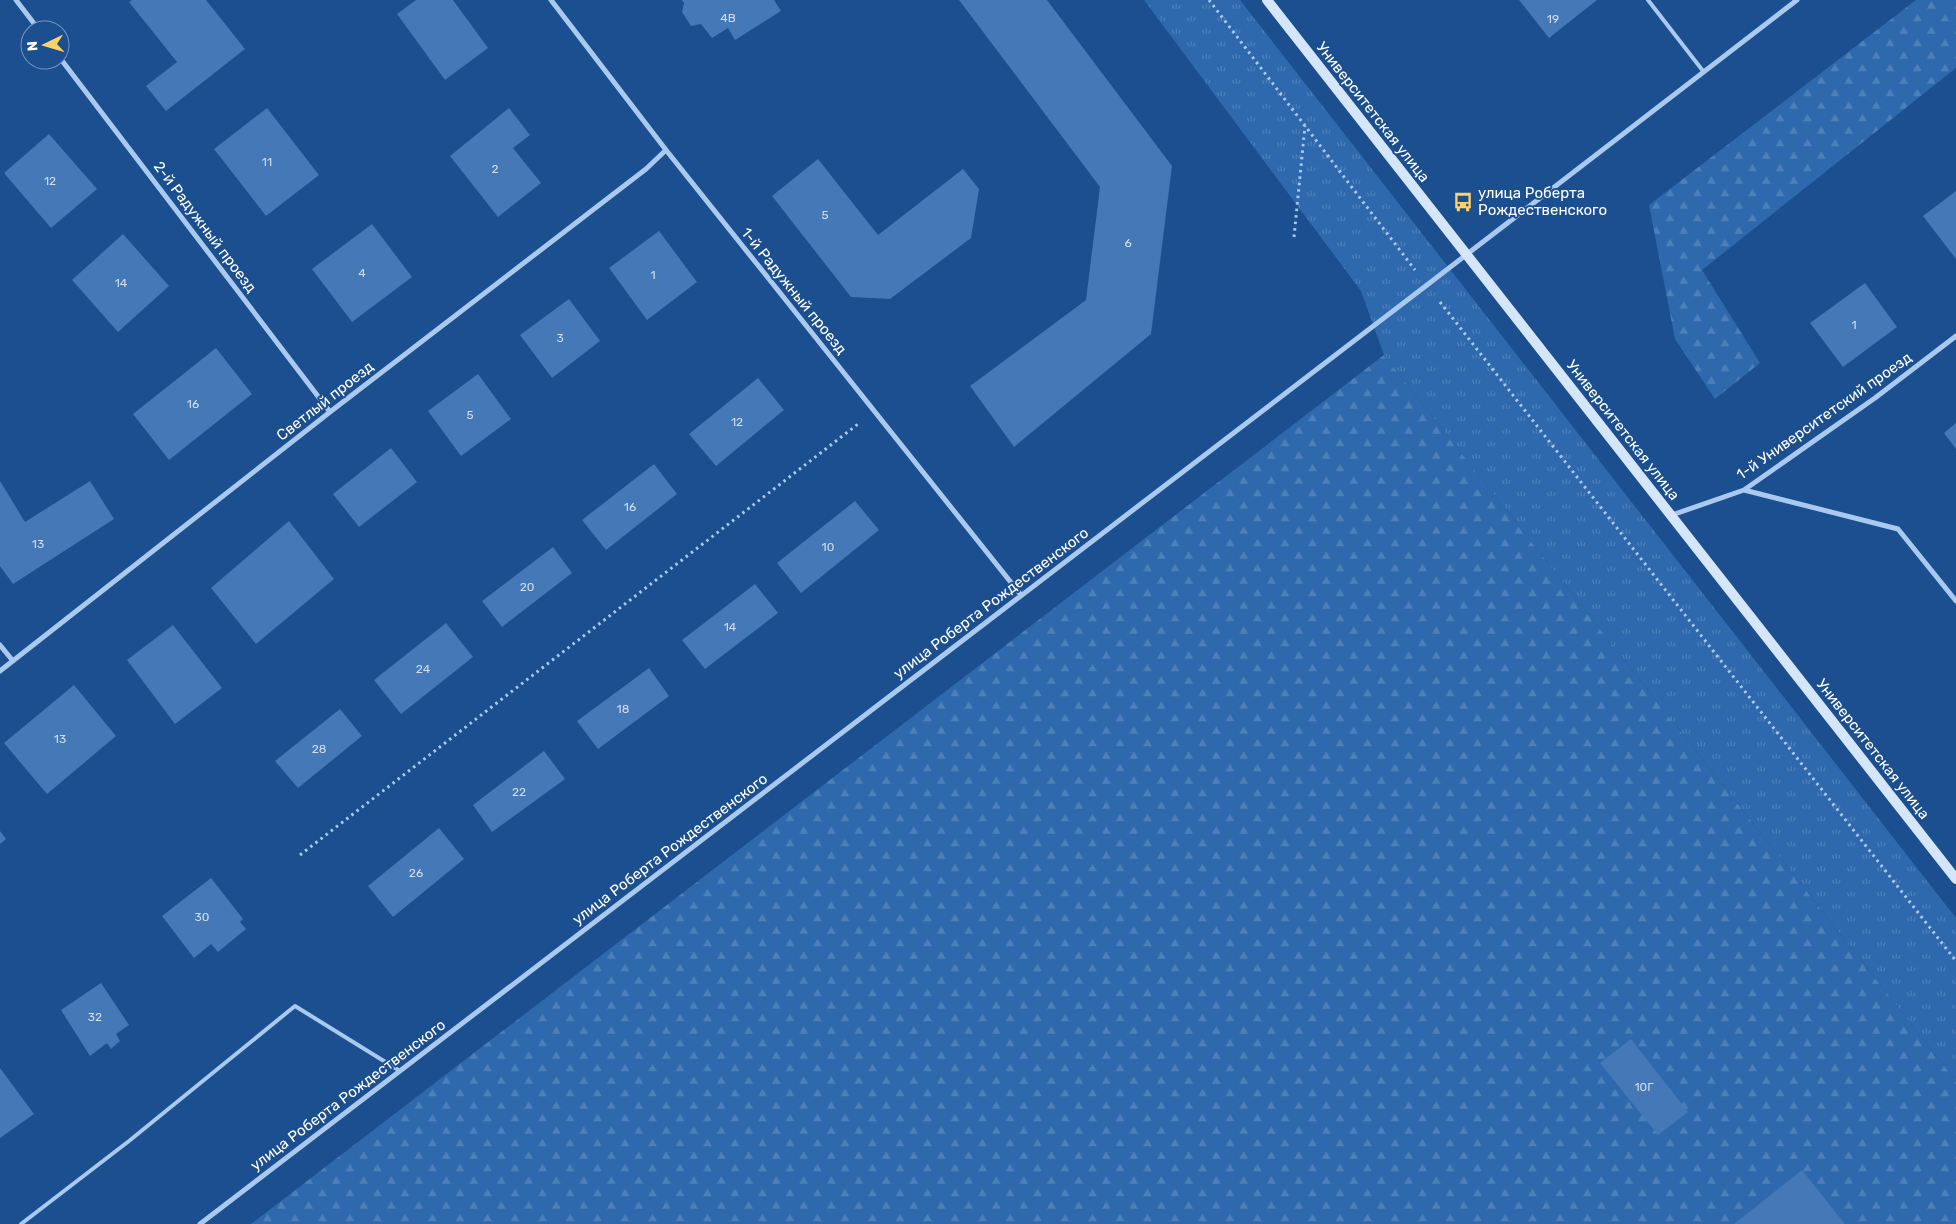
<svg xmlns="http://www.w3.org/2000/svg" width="1956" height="1224" font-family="Rubik,sans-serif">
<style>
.grass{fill:url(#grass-tufts)}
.forest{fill:url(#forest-firs)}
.building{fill:#4478b7}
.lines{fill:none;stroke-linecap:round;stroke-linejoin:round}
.path{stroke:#a9c9ee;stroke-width:3;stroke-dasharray:2.5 4;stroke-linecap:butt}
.lane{stroke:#a9c9ee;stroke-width:4}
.street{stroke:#a9c9ee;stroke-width:5}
.secondary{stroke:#d6e6fa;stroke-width:10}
.labels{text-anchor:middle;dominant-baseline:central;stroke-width:4;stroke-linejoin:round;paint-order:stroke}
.number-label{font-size:12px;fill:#d0dded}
.street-label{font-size:15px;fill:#fff;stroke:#1b4f8f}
.poi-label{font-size:15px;fill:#fff;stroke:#1b4f8f;text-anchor:start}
</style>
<defs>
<pattern id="grass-tufts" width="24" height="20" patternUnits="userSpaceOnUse" patternTransform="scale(1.25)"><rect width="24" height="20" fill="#2e69ad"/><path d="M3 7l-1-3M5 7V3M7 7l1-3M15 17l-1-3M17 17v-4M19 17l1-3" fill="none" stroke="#4d80b9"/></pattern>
<pattern id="forest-firs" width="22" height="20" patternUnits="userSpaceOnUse" patternTransform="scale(1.25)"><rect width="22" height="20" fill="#2e69ad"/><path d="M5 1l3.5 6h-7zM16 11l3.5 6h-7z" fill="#4d80b9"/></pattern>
</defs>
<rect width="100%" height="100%" fill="#1b4f8f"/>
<path class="grass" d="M1144,0H1240L1956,918V1081L1384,355L1361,291Z"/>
<path class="forest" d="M1916,0H1956V68L1702,270L1760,363L1715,399L1675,339L1649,205Z
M1384,355L1956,1081V1224H251Z"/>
<path class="building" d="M132,0H206L245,49L166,111L146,86L177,62L129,2Z
M416,0H453L488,48L445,80L397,14Z
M682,0H774L781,11L735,40L728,28L712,38L701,24L691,26L682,12L684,3Z
M959,0H1047L1172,166L1151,334L1014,447L970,386L1086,300L1100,187Z
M1519,0H1597L1549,38Z
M267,108L319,175L266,216L214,149Z
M509,108L530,135L513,148L541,183L498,217L450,156Z
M49,134L97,189L51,228L4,173Z
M818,159L878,235L963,169L979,189L971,238L890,299L851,297L772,196Z
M1956,191V259L1923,216Z
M372,224L412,277L352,322L312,269Z
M659,231L697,282L647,320L609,268Z
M123,234L169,286L118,332L72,280Z
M1865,283L1897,327L1843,367L1810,323Z
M569,299L600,341L552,378L520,335Z
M216,348L252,394L169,460L133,414Z
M478,374L511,419L461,456L428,411Z
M758,378L784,410L716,466L689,434Z
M1956,423V449L1944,433Z
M391,448L417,482L359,527L333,494Z
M654,464L677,494L606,550L582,520Z
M0,481L25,522L90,481L114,519L13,584L0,566Z
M855,501L879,530L801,593L777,563Z
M289,521L334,579L256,644L211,588Z
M553,547L572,573L502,627L482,601Z
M755,584L778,613L705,669L682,640Z
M446,623L473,657L401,714L374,680Z
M173,625L222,688L175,724L127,660Z
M649,668L669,696L598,749L577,721Z
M74,685L116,736L47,794L4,743Z
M340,709L362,736L298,788L275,761Z
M544,751L565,779L492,832L473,805Z
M439,828L464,859L393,917L368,886Z
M0,831L6,839L0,844Z
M211,878L243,919L240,922L246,929L218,952L211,944L194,958L162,916Z
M101,983L129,1025L116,1034L120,1041L111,1049L107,1043L90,1056L61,1010Z
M1631,1039L1688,1112L1658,1135L1600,1063Z
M0,1068L34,1114L0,1138Z
M1802,1170L1845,1224H1734Z"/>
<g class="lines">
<path class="path" d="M1209,0L1415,270
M1294,237L1305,126
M1440,302L1956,961
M300,855L858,424"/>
<path class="lane" d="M1648,0L1703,71
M21,1224L129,1141L295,1006L400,1071"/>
<path class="street" d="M16,0L39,30
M551,0L666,150L1021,595
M60,58L330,412
M1744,490L1898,529L1956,601
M1672,515L1744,490L1875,398L1956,336
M0,645L13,661
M0,671L330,412L646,169L666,150
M200,1224L1427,285L1797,0"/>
<path class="secondary" d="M1267,0L1956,879"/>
</g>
<defs>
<symbol id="bus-bare" viewBox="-9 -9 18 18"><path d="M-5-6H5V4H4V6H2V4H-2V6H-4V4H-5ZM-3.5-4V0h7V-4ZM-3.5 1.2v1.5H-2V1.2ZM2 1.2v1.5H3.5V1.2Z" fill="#ffd166" stroke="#1b4f8f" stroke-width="2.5" paint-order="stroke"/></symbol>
</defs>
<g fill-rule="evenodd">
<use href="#bus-bare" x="1449" y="188" width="28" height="28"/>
</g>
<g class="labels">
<g class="number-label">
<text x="728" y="18">4В</text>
<text x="1553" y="19">19</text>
<text x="267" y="162">11</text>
<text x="495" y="169">2</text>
<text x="50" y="181">12</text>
<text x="825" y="215">5</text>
<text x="1128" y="243">6</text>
<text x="362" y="273">4</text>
<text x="653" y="275">1</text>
<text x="121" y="283">14</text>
<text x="1854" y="325">1</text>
<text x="560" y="338">3</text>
<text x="193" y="404">16</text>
<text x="470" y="415">5</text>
<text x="737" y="422">12</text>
<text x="630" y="507">16</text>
<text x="38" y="544">13</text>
<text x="828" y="547">10</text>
<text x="527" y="587">20</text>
<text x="730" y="627">14</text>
<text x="423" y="669">24</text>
<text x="623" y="709">18</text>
<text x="60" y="739">13</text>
<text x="319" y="749">28</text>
<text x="519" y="792">22</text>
<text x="416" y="873">26</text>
<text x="202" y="917">30</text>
<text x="95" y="1017">32</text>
<text x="1644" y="1087">10Г</text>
</g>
<g class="street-label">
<text transform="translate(1373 112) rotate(52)">Университетская улица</text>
<text transform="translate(205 227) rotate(53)">2-й Радужный проезд</text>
<text transform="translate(794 291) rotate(51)">1-й Радужный проезд</text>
<text transform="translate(325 401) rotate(-38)">Светлый проезд</text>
<text transform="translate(1824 416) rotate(-35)">1-й Университетский проезд</text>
<text transform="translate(1623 430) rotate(52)">Университетская улица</text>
<text transform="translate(991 603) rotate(-37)">улица Роберта Рождественского</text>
<text transform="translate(1873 749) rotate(52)">Университетская улица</text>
<text transform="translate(670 849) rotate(-37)">улица Роберта Рождественского</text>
<text transform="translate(348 1095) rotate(-37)">улица Роберта Рождественского</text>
</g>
<g class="poi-label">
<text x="1478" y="193">улица Роберта<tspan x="1478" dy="17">Рождественского</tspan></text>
</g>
</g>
<g transform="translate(45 45) rotate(265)"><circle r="24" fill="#1b4f8f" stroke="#7695bc"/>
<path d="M0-4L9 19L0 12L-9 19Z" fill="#ffd166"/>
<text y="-8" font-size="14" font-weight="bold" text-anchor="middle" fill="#ffffff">N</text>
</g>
</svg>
